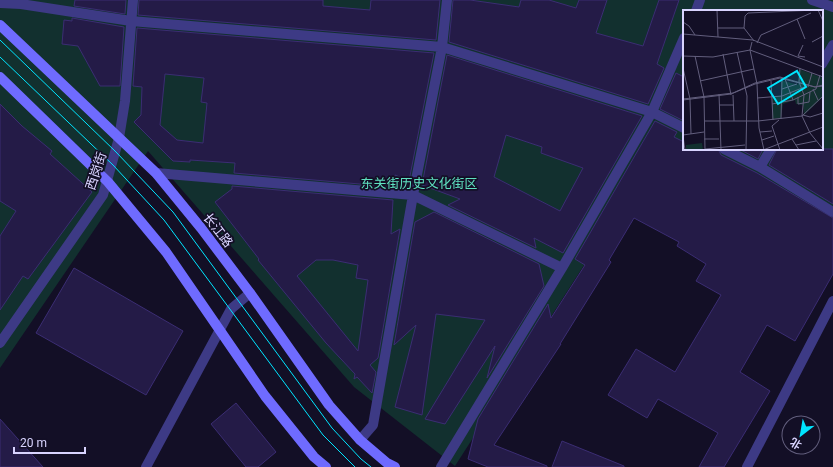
<svg xmlns="http://www.w3.org/2000/svg" width="833" height="467" font-family="Roboto,'Noto Sans SC',sans-serif">
<style>
.green{fill:#12302f;fill-rule:evenodd}
.building{fill:#241b47;stroke:#3b2d73;fill-rule:evenodd}
.lines{fill:none;stroke-linecap:round;stroke-linejoin:round}
.service{stroke:#3d3a85;stroke-width:10}
.minor{stroke:#3d3a85;stroke-width:10}
.secondary{stroke:#6f6bff;stroke-width:10}
.tram{stroke:#00e5ff;stroke-width:1}
.labels{text-anchor:middle;dominant-baseline:central;stroke-width:3.5;stroke-linejoin:round;paint-order:stroke}
.street-label{font-size:13px;fill:#d9d4ff;stroke:#130f26}
.park-label{font-size:13px;fill:#5fe0c0;stroke:#130f26}
.inset-road{fill:none;stroke:#625e7d;stroke-width:1}
.view{fill:#00e5ff;fill-opacity:0.15;stroke:#00e5ff;stroke-width:2}
.inset-edge{fill:none;stroke:#d9d4ff;stroke-width:2}
</style>
<rect width="100%" height="100%" fill="#130f26"/>
<path class="green" d="M0,0H833V237L665,139L455,466L354,387L148,151L0,368ZM684,11H822V149H684Z"/>
<path class="building" d="M75,0H126L125,14L74,6Z
M139,0H323V6L370,10L371,0H440L436,40L138,15Z
M453,0H470L519,7L521,0H549L576,8L579,0H607L596,33L643,46L659,0H679L657,64L664,68L648,104L449,42Z
M72,18L124,27L120,86H100L78,46L62,44L64,20L72,21Z
M137,28L434,53L409,181L395,175L394,187L234,173L235,163L190,160V162L173,161L134,122L141,115L142,87L133,86ZM165,74L204,78L201,102L207,103L203,143L177,140L160,125Z
M447,55L642,116L563,253L534,238L536,248L448,205L460,199L422,185ZM506,135L542,147L541,153L583,168L560,211L494,177Z
M676,73L684,77V116L682,120L660,109Z
M0,104L22,126L52,151L50,154L92,192L28,279L23,276L0,310V236L16,211L0,201Z
M655,121L677,132L674,137L684,142V149H718L721,155L757,173L833,218V274L795,341L767,325L740,372L770,391L724,467H699L718,433L658,399L647,418L608,395L636,349L675,372L721,295L696,281L706,264L677,246L679,242L634,218L609,260L611,262L560,344H561L494,445L547,466V467H488L468,459L478,419L548,304L551,318L585,265L575,259Z
M739,149H763L758,159Z
M777,149H833V204L769,165Z
M232,186L393,200L391,234L400,229L378,358L370,365L376,372L372,393L357,377L354,379L355,374L326,343L258,260L259,259L215,202L232,189ZM316,260H333L358,265L356,278L368,280L358,351L297,276Z
M434,212L539,264L544,286L487,378L495,346L445,424L425,419L485,320L436,314L422,415L395,407L416,325L394,345L415,222Z
M74,268L183,331L146,395L36,333Z
M236,403L276,452L258,467H246L211,424Z
M0,419L43,467H0Z
M562,441L624,466V467H552Z"/>
<g class="lines">
<path class="service" d="M146,467L231,309L250,293"/>
<path class="minor" d="M812,0L833,7
M0,3L21,4L131,21L442,47L652,112L684,128
M696,11L700,0
M822,64L833,45
M724,149L760,167L833,212
M760,167L771,149
M156,173L413,195L562,268
M0,343L103,195L119,138L125,101L133,0
M360,440L373,425L413,195L442,47L447,0
M441,467L562,268L652,112L684,38
M747,467L833,301"/>
<path class="secondary" d="M0,25L156,173L201,228L250,293L329,405L360,440L387,463L395,467
M0,77L108,182L166,252L265,396L314,457L326,467"/>
<path class="tram" d="M0,40L116,152L173,212L332,428L361,459L371,467
M0,57L113,165L164,220L323,435L355,467"/>
</g>
<g class="labels">
<g class="street-label">
<text transform="translate(96 171) rotate(-71)">西岗街</text>
<text transform="translate(218 230) rotate(52)">长江路</text>
</g>
<g class="park-label">
<text x="419" y="183">东关街历史文化街区</text>
</g>
</g>
<g transform="translate(683 10)">
<rect width="140" height="140" fill="#130f26"/>
<path d="M116,59L140,68V87L121,105L120,95L113,94L112,90L100,94L98,108L89,109V86H98V70L115,75ZM19,133L20,140H3V135Z" fill="#12302f"/>
<path class="inset-road" d="M34,0L35,27M135,0L140,11M114,9L122,29M0,12L6,16L12,25M35,18H61M0,24L70,30M70,30L140,57M71,31L61,18L62,6L65,3L133,0M69,32L67,40L74,74L76,118L81,140M129,32L140,26M74,33L78,25L128,3M120,35L115,46L122,47M54,42L64,86L63,140M40,44L48,85M0,46L30,47L67,40L140,67M12,46L21,87L22,140M0,58L7,89L8,124M117,58L116,72L121,85L119,106L127,123L140,139M102,69L110,90M17,71L71,59M88,71L90,110M125,77L129,63M99,79L114,74M130,79L135,90M36,84L38,140M50,85L51,111M115,87V94L126,92L127,82M74,88L99,86L124,76M0,89L50,83L72,73L97,67L132,77L140,75M0,90L48,84L72,74L97,68L132,77L140,76M89,94L110,90L133,79L137,65M36,95H51M120,105L127,107L140,103M98,109L99,69M96,110L89,116L97,140M21,111H75L119,106L140,86M77,122L89,121M0,125L21,122M0,126L2,140M21,129H36M109,129L116,140M79,130L91,126M113,135L133,131M22,139L62,135M80,140L140,117"/>
<path class="view" d="M114,61L123,77L95,94L85,78Z"/>
<rect width="140" height="140" class="inset-edge"/>
</g>
<g transform="translate(801 435) rotate(211)"><circle r="19" fill="#130f26" stroke="#625e7d"/>
<path d="M0-3L7 15L0 10L-7 15Z" fill="#00e5ff"/>
<text y="-6" font-size="11" font-weight="bold" text-anchor="middle" fill="#d9d4ff">北</text>
</g>
<path d="M14 447v6h71v-6" fill="none" stroke="#d9d4ff" stroke-width="2"/>
<text x="20" y="447" font-size="12" fill="#d9d4ff" stroke="#130f26" stroke-width="3" paint-order="stroke">20 m</text>
</svg>
